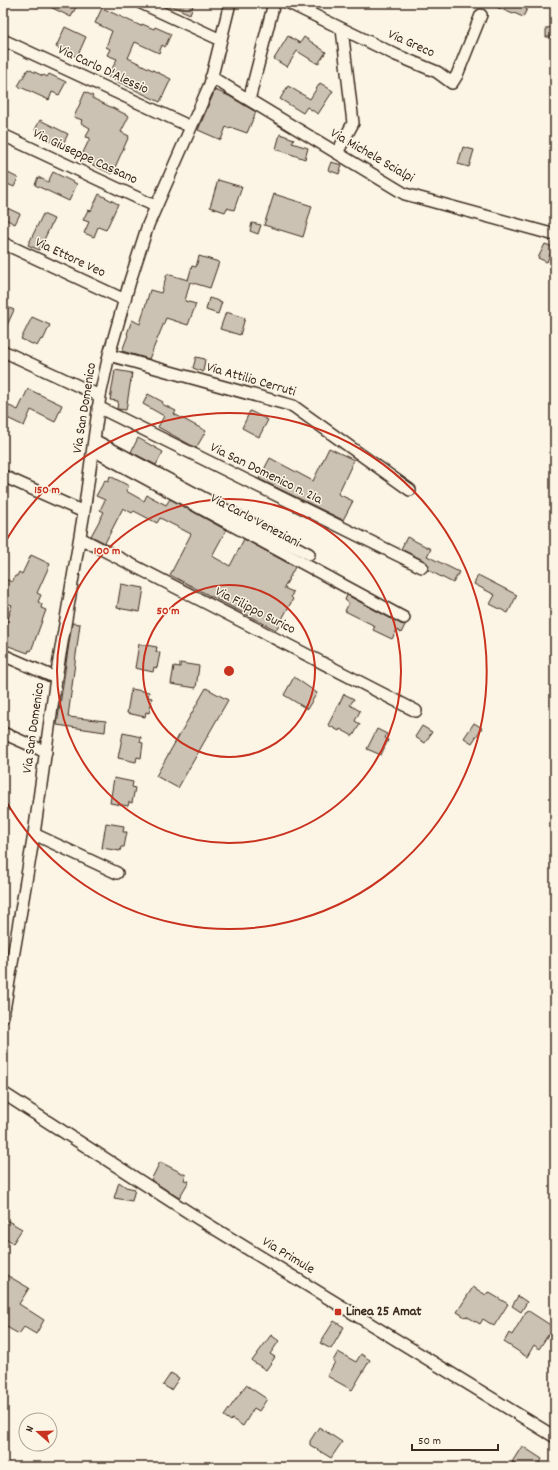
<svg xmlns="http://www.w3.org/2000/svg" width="558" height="1470" font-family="Dekko,sans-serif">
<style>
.building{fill:#ccc2b3;stroke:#3b2a1e}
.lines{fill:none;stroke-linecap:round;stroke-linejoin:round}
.minor-casing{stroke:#3b2a1e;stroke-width:14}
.minor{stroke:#fcf5e5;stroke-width:11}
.ring{fill:none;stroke:#c8321e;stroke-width:2}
.poi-dot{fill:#c8321e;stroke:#fcf5e5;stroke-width:1.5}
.labels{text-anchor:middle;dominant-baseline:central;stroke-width:3;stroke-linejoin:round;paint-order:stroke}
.street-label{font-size:14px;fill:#3b2a1e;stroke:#fcf5e5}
.poi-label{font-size:14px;font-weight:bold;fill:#3b2a1e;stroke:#fcf5e5;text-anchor:start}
.centre{fill:#c8321e;stroke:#fcf5e5;stroke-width:2}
.ring-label{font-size:12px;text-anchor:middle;font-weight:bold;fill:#c8321e;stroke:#fcf5e5;stroke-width:3;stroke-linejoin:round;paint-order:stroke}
</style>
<rect width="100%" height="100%" fill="#fcf5e5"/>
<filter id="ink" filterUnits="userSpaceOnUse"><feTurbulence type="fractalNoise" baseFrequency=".025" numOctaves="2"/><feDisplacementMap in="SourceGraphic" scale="8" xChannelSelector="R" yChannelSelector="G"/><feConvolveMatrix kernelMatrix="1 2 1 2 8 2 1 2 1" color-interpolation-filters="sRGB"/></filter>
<g filter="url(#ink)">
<path class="building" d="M42,3H78L71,17Z
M165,3H194L190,14Z
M487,3H530L523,17L514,13L513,14Z
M102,8L141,26L142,24L154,29L155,27L171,34L165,47L162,45L159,53L135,42L128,58L171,79L160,102L108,77L117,59L107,55L110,49L106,47L112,31L95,23Z
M65,27L86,37L77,57L56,47Z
M555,27V37H546V28Z
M288,36L300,43L304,37L326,52L318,64L297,51L287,67L274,59Z
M28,69L43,76L44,75L47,77L49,74L66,82L59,95L52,92L49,100L18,86Z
M320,83L333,91L318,114L307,107L303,113L280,99L288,86L310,99Z
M215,90L229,96L256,112L247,133L230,127L229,129L226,127L221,140L198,130Z
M85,92L93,96L92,98L129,116L121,132L129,136L112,174L80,159L90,138L86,137L90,128L81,123L82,120L74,117Z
M40,120L68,134L62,146L46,139L48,136L35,130Z
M280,134L294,139L292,143L308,148L305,159L276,149Z
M463,147L474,150L469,167L458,164Z
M331,162L342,165L339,174L328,170Z
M53,172L77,184L69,201L35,185L38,177L48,182Z
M8,173L18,178L14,187L3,182Z
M218,180L242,187L234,210L227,208L225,212L210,207Z
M99,194L118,204L106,230L98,227L94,237L84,233L89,222L83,220L88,210L91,211Z
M274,194L312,206L303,237L264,225Z
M3,206L20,214L15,224L3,218Z
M43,214L54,219L39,250L28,245Z
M252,223L261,225L258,234L250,231Z
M545,244L553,247L547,262L538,258Z
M199,256L219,262L210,288L190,282L185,301L196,304L188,325L166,318L149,359L122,351L128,335L127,334L132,320L140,324L150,290L161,293L167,274L188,280L192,266L196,267Z
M209,298L222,302L218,314L206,310Z
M3,305L14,310L3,334Z
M226,312L245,318L240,335L220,329Z
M32,317L50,325L43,340L41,339L37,346L21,339Z
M196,357L205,359L203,372L193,368Z
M115,370L132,373L126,410L117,409L118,401L110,400Z
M28,389L62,405L55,422L31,410L24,426L3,416V403L18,410Z
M148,394L163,402L162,404L176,411L174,414L206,431L196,448L158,427L164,416L143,404Z
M250,411L268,420L259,437L242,428Z
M138,438L163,452L156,465L131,452Z
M329,448L354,460L338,494L353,501L343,520L259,479L270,458L313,481Z
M110,476L129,486L126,491L144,501L147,495L166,505L170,499L226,530L212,556L230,566L244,539L295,567L284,588L293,592L291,597L293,599L276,630L170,575L191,534L160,518L157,523L134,511L132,513L123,508L105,543L91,536L104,512L100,510L105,500L96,496L105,480L108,482Z
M407,537L431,549L427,556L459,572L453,583L428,570L429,566L425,561L401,549Z
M31,555L50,564L37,593L41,595L38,602L42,604L41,608L46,610L31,651L29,650L28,653L3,644V634L10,613H9L12,605L3,602V578L12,582L15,576H17L19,572L22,574Z
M478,575L517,595L508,613L490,604L495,595L474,584Z
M121,584L144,588L140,612L117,608Z
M347,595L401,624L405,625L401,633L397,630L392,639L373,630L375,626L345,611L349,603L345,600Z
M72,623L80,624L68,717L106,721L105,732L57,725Z
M139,644L157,647L156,652L160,653L157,668L154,667L153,672L135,668Z
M180,663L199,666L196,688L171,684L174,666L180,667Z
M294,677L317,693L307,709L284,695Z
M206,688L228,700L178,788L156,776Z
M131,689L149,692L148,697L152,698L149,713L146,712L145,717L127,713Z
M344,694L354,699L350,705L360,711L355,721L360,724L353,736L340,729L339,731L328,725Z
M474,723L482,728L472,743L464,738Z
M422,726L432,732L425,743L415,737Z
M377,729L387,734L385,738L388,740L381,755L367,749Z
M123,733L141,737L140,742L143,743L141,758L137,757L136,762L118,758Z
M114,778L133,782L132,787L135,788L132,803L129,802L128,806L110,803Z
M106,823L124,826L123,832H127L124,847H121L120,851L102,848Z
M160,1162L186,1175L184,1180L189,1181L179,1198L151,1180Z
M119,1182L126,1187L135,1189L132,1201L114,1198Z
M3,1218L22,1229L13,1243L3,1236Z
M3,1273L29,1288L19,1304L44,1320L36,1334L24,1327L19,1334L3,1325Z
M473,1287L486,1295L488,1292L508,1304L494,1326L483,1319L480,1324L466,1316L465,1317L457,1312Z
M518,1296L527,1302L521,1312L512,1306Z
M527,1310L555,1328V1340L548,1335L539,1349L534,1345L527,1357L504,1342L509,1333L512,1335Z
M334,1321L344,1327L331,1349L320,1343Z
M271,1335L279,1341L270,1354L275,1357L266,1370L252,1361Z
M338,1352L356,1362L361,1354L370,1360L352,1390L327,1376L335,1362L333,1361Z
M171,1373L179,1378L171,1390L163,1385Z
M246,1385L267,1399L259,1411L254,1408L243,1426L232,1419L231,1421L224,1416Z
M319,1427L342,1442L331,1458L310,1445V1441Z
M522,1446L542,1459L538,1467H511L514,1463L512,1462Z"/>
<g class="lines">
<defs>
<path id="minor" d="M141,3L221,40
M289,3L396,55L437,72L452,83L457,75L481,15
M3,40L191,127
M211,77L405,194L555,235
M249,100L274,3
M3,135L155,206
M337,153L353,123L342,29
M3,243L125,300
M3,351L100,396
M109,355L293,406L410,490
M98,407L422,567
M94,440L309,554
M93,450L404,618
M3,476L84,512
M80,538L416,711
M3,655L56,678
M3,733L46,752
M34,834L117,873
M3,1016L34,834L56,678L84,512L100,396L109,355L130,281L148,225L210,84L230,3
M3,1093L199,1219L555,1437"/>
</defs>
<use href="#minor" class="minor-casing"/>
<use href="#minor" class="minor"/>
</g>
</g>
<g class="ring">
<circle cx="229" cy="671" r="86"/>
<circle cx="229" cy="671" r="172"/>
<path d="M3 546A258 258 0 1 1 3 796"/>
</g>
<rect class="poi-dot" x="334" y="1308" width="8" height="8" rx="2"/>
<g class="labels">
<g class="street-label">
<text transform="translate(411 44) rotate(24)">Via Greco</text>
<text transform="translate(103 70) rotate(25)">Via Carlo D'Alessio</text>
<text transform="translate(372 156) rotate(30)">Via Michele Scialpi</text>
<text transform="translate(85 157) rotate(25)">Via Giuseppe Cassano</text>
<text transform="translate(70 258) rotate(25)">Via Ettore Veo</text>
<text transform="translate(251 380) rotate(16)">Via Attilio Cerruti</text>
<text transform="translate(85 408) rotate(-81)">Via San Domenico</text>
<text transform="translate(266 474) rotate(26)">Via San Domenico n. 21a</text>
<text transform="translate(255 521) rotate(28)">Via Carlo Veneziani</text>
<text transform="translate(255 611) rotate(27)">Via Filippo Surico</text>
<text transform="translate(34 728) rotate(-82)">Via San Domenico</text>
<text transform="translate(288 1256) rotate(31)">Via Primule</text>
</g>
<g class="poi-label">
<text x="346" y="1312">Linea 25 Amat</text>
</g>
</g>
<circle cx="229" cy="671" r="6" class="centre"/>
<g class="ring-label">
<text x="47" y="493">150 m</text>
<text x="107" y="554">100 m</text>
<text x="168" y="614">50 m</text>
</g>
<rect width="558" height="1470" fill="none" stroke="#fcf5e5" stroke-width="16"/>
<rect x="8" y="8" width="542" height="1454" fill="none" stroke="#3b2a1e" stroke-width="1.5" filter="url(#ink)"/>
<g transform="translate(38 1432) rotate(290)"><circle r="19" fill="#fcf5e5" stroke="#afa495"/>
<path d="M0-3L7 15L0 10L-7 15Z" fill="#c8321e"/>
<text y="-6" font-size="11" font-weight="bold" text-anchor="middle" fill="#3b2a1e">N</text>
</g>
<path d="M412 1444v6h86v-6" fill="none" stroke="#3b2a1e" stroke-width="2"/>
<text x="418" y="1444" font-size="12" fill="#3b2a1e" stroke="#fcf5e5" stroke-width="3" paint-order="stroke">50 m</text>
</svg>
